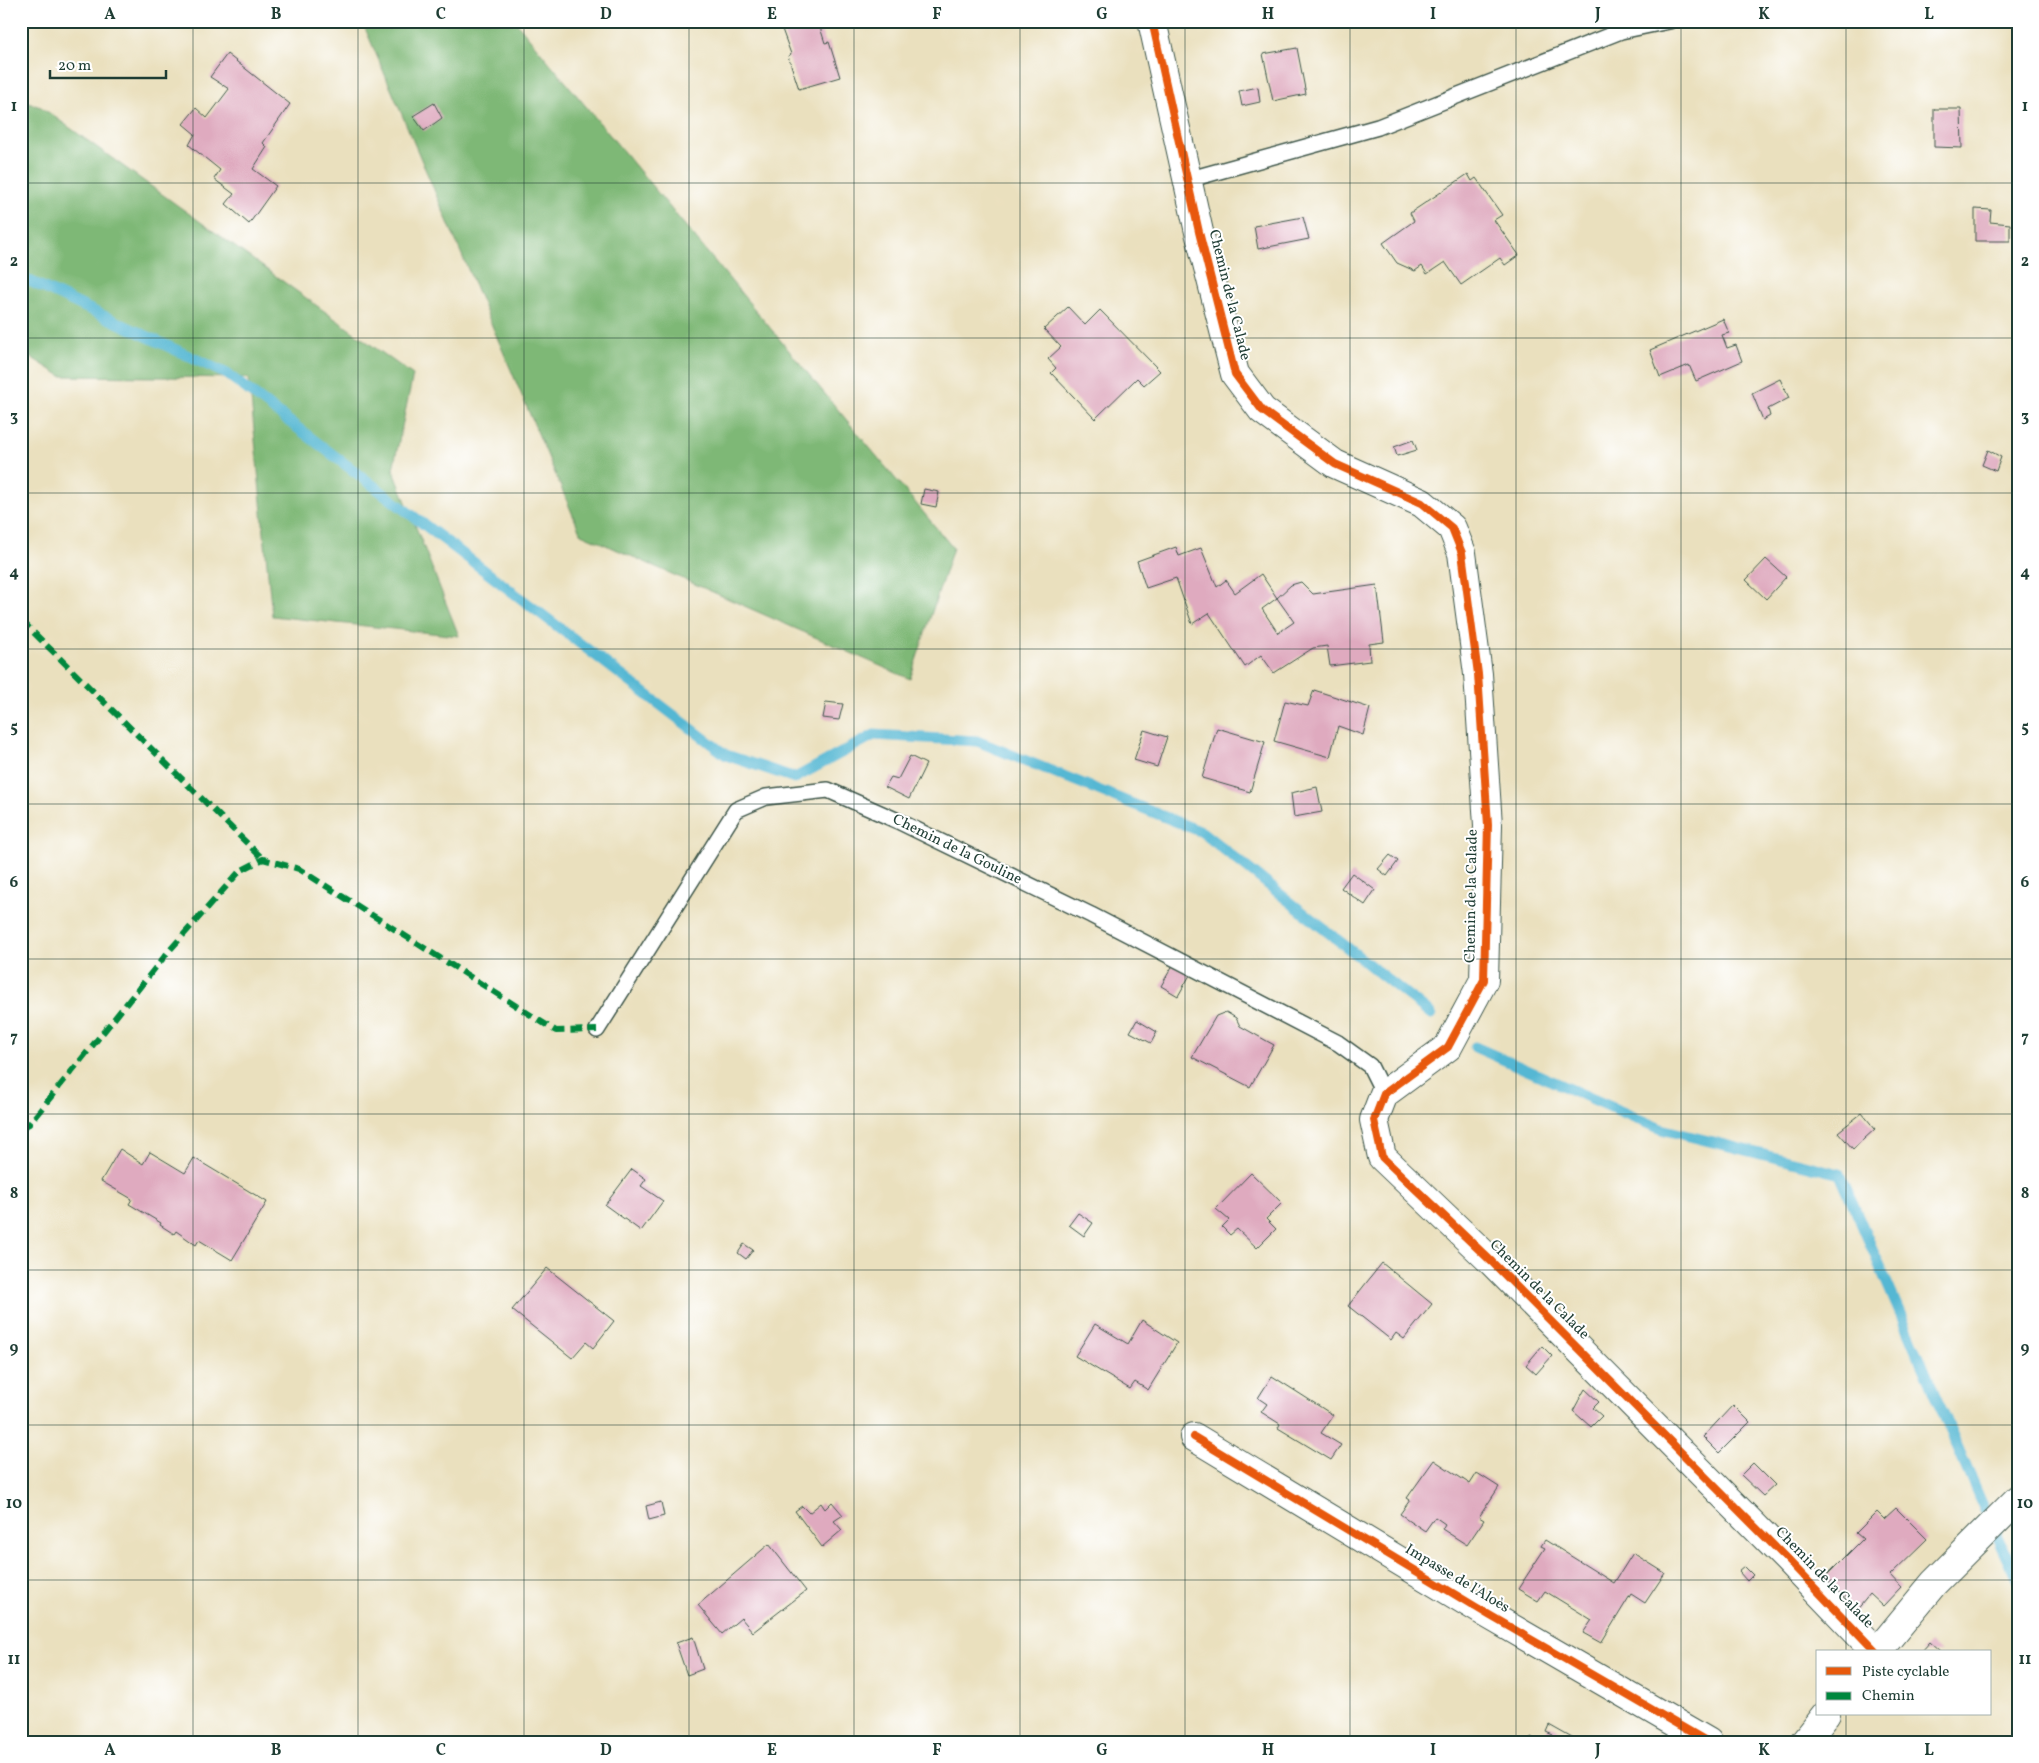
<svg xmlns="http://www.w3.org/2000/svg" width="2039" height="1763" font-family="Vollkorn,serif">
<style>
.forest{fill:#7eb876;stroke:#4e7a55}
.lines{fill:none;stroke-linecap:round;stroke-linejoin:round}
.stream{stroke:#54b7d3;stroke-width:11}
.building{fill:#dfaabf;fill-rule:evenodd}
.lane-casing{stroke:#3d5549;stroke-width:18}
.street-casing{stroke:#3d5549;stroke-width:30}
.lane{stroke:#fff;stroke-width:15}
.street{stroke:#fff;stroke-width:28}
.quiet{stroke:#00873e;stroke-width:6;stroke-dasharray:12 6;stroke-linecap:butt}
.cycleway-casing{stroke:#fff;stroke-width:11}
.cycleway{stroke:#e8590c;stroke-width:8}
.grid{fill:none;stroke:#1f3d34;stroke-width:1;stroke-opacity:0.55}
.labels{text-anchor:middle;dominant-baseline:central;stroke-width:4;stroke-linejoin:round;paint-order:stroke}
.street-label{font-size:15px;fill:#1f3d34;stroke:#fff}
.neatline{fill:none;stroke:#1f3d34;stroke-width:2}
.grid-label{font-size:16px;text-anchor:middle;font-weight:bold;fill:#1f3d34}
</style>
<rect width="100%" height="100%" fill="#fff"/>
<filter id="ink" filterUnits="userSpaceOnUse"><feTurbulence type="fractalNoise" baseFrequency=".02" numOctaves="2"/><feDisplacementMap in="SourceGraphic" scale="10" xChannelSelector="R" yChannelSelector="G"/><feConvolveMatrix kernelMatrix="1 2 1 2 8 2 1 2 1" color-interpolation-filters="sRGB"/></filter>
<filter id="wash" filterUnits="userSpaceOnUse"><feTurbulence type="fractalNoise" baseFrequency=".0096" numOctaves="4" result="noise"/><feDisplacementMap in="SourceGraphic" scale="20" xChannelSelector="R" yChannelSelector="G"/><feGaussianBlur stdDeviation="1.12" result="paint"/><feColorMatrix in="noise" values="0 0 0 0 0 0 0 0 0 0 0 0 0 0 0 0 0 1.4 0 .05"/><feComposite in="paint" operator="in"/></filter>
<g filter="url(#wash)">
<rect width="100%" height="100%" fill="#eae0be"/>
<path class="forest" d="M362,21H515L953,548L910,679L581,534Z
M21,101L41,107L413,375L393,469L459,636L272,616L249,378L61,376L21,351Z"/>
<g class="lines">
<path class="stream" d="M21,277L227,374L726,755L795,778L874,735L977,741L1202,832L1431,1014
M1475,1047L1661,1129L1840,1174L1980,1499L2018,1580"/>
</g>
<g id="blocks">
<path class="building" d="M779,21H818L825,43L829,42L840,77L799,89L788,56L791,54Z
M1297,48L1306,94L1273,101L1263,54Z
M227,54L290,104L263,143L267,147L253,169L276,186L249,224L226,204L234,194L214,179L220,170L189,145L195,134L183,124L196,108L207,118L229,89L210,77Z
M1258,87L1260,102L1242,106L1239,91Z
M434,103L442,118L424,131L413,116Z
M1934,109H1961L1962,148L1934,147Z
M1468,174L1472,181L1476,178L1502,215L1494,220L1519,255L1505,265L1500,258L1461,285L1445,262L1427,274L1422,266L1415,271L1397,263L1383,243L1414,221L1410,213Z
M1975,209L1991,210L1990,222L2010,224V241H1975Z
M1303,217L1309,239L1258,249L1254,226Z
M1068,307L1085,325L1100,310L1160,371L1144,385L1137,378L1095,419L1051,373L1056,368L1048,359L1061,347L1044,329Z
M1723,319L1729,333L1722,335L1727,348L1736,345L1742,361L1696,381L1689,365L1660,377L1650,350Z
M1780,379L1789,398L1768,409L1770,416L1763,420L1752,393Z
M1413,440L1417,450L1397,456L1394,447Z
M1988,450L2001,457L1996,471L1982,465Z
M924,489L939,492L936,507L921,504Z
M1176,547L1179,556L1201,548L1217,587L1226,580L1235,593L1261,574L1277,598L1291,585L1301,582L1313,594L1377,585L1384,642L1369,644L1370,661L1330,666L1327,646L1313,648L1274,673L1261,655L1245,667L1209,613L1192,624L1176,578L1146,588L1137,561ZM1277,598L1294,622L1278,633L1262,609Z
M1766,559L1786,577L1766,599L1746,580Z
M1314,690L1370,708L1363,735L1338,726L1330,757L1274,741L1285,701L1308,706Z
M826,702L843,704L839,720L823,718Z
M1217,728L1265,742L1250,792L1202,778Z
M1144,730L1167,737L1157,767L1134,760Z
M910,756L926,764L909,799L885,787L891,777L898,779Z
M1317,787L1322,812L1294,817L1291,793Z
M1390,855L1398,861L1387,876L1378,869Z
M1352,873L1375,890L1365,905L1341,888Z
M1173,965L1190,975L1178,996L1161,986Z
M1226,1012L1236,1018L1240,1026L1274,1045L1250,1087L1192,1057L1216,1016Z
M1137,1020L1157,1032L1151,1043L1130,1032Z
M1862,1113L1875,1129L1853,1149L1838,1132Z
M120,1149L143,1164L150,1152L185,1173L194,1158L267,1202L232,1260L199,1240L196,1245L176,1231L174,1234L160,1225L161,1223L129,1204L132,1199L101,1181Z
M632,1169L646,1179L641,1186L663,1201L641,1231L605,1205Z
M1251,1173L1282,1203L1266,1219L1276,1229L1257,1248L1237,1229L1230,1235L1222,1227L1229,1220L1216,1209Z
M1078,1213L1093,1223L1084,1236L1069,1225Z
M744,1244L753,1250L746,1259L738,1253Z
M1382,1263L1432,1304L1404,1339L1396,1333L1391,1340L1348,1306Z
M547,1268L614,1321L593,1348L586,1342L572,1358L512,1310Z
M1142,1320L1177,1343L1148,1390L1135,1382L1130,1389L1075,1356L1095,1324L1128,1344Z
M1542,1346L1552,1356L1536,1374L1526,1365Z
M1272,1376L1333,1415L1321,1433L1341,1445L1331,1460L1278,1428L1280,1424L1261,1412L1267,1404L1258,1398Z
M1585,1389L1599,1402L1593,1408L1602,1416L1591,1427L1573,1411Z
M1733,1405L1750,1422L1719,1453L1703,1437Z
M1434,1460L1470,1484L1477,1473L1499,1487L1479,1517L1484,1520L1467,1545L1442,1529L1445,1524L1435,1517L1425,1531L1400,1514L1410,1500L1407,1498Z
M1753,1463L1775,1485L1763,1496L1741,1475Z
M661,1502L664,1516L649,1520L646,1506Z
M832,1502L843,1515L834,1521L842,1530L822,1547L795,1511L802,1506L809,1513L821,1503L825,1509Z
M1896,1508L1927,1539L1890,1575L1901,1587L1883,1606L1870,1594L1856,1611L1823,1579L1863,1539L1856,1533L1877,1512L1884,1519Z
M1545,1540L1614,1583L1633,1553L1665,1573L1645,1603L1631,1594L1601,1643L1583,1633L1592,1620L1545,1591L1538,1601L1518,1589L1545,1548L1541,1546Z
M769,1544L806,1591L753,1632L741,1618L722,1634L698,1605Z
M1745,1567L1753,1575L1747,1581L1739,1572Z
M693,1637L703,1669L687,1675L676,1643Z
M1930,1642L1941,1652H1921Z
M1549,1725L1572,1738L1580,1742H1549L1553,1735L1546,1732Z
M1531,1737L1540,1742H1529Z"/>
</g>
</g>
<g filter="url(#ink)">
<use href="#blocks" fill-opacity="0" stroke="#3d5549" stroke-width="1"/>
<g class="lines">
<defs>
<path id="lane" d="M1187,180L1378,127L1621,31L1669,21
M597,1030L736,810L766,797L828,790L898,821L1091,915L1338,1043L1370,1066L1384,1094"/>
<path id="street" d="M1152,21L1199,232L1235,374L1262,410L1335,464L1422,503L1452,528L1462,553L1478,674L1488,825L1484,980L1448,1047L1384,1094L1374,1120L1382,1157L1492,1262L1787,1559L1876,1652
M1194,1437L1489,1615L1708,1742
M1877,1652L1934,1583L2018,1499
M1804,1742L1826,1714"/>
</defs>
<use href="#lane" class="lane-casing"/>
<use href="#street" class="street-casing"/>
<use href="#lane" class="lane"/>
<use href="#street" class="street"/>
<path class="quiet" d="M21,620L263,859
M21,1128L29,1124L169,951L240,871L263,859L299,869L556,1031L597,1030"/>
<defs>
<path id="cycleway" d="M1152,21L1199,232L1235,374L1262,410L1335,464L1422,503L1452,528L1462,553L1478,674L1488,825L1484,980L1448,1047L1384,1094L1374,1120L1382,1157L1492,1262L1787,1559L1876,1652
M1194,1437L1489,1615L1708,1742"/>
</defs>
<use href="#cycleway" class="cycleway-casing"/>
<use href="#cycleway" class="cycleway"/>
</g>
</g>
<path class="grid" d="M193,21V1742M358,21V1742M524,21V1742M689,21V1742M854,21V1742M1020,21V1742M1185,21V1742M1350,21V1742M1516,21V1742M1681,21V1742M1846,21V1652M21,183H2018M21,338H2018M21,493H2018M21,649H2018M21,804H2018M21,959H2018M21,1114H2018M21,1270H2018M21,1425H2018M21,1580H2018M1846,1714V1742"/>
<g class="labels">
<g class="street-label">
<text transform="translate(1229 295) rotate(76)">Chemin de la Calade</text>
<text transform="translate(957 850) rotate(26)">Chemin de la Gouline</text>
<text transform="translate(1472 896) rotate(-89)">Chemin de la Calade</text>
<text transform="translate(1539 1290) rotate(45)">Chemin de la Calade</text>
<text transform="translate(1824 1578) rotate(46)">Chemin de la Calade</text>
<text transform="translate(1457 1579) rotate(31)">Impasse de l'Aloès</text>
</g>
</g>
<rect width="2039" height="1763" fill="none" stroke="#fff" stroke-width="55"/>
<rect x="1816" y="1650" width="175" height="65" fill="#ffffff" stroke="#a5b1ae"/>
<rect x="1826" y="1667" width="25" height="8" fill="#e8590c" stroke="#a5b1ae"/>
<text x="1862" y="1676" font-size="15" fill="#1f3d34">Piste cyclable</text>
<rect x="1826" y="1692" width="25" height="8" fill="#00873e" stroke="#a5b1ae"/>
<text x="1862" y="1700" font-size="15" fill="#1f3d34">Chemin</text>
<path d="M50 70v8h116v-8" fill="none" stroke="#1f3d34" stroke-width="2.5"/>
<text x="58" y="70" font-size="15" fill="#1f3d34" stroke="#ffffff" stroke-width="4" paint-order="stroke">20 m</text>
<rect x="28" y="28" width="1984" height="1708" class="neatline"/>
<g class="grid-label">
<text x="110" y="19">A</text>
<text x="276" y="19">B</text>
<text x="441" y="19">C</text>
<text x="606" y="19">D</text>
<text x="772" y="19">E</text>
<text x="937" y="19">F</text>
<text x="1102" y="19">G</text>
<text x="1268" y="19">H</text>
<text x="1433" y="19">I</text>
<text x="1598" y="19">J</text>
<text x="1764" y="19">K</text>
<text x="1929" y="19">L</text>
<text x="14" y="111">1</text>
<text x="2025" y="111">1</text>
<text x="14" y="266">2</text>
<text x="2025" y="266">2</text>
<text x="14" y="421">3</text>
<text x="2025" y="421">3</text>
<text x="14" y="577">4</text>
<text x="2025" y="577">4</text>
<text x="14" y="732">5</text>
<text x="2025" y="732">5</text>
<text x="14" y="887">6</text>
<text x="2025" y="887">6</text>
<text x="14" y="1042">7</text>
<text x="2025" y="1042">7</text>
<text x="14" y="1198">8</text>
<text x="2025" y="1198">8</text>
<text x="14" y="1353">9</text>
<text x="2025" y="1353">9</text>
<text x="14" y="1508">10</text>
<text x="2025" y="1508">10</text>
<text x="14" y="1664">11</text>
<text x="2025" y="1664">11</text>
<text x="110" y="1755">A</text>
<text x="276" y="1755">B</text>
<text x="441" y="1755">C</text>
<text x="606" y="1755">D</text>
<text x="772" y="1755">E</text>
<text x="937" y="1755">F</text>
<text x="1102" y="1755">G</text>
<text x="1268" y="1755">H</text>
<text x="1433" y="1755">I</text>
<text x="1598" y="1755">J</text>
<text x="1764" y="1755">K</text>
<text x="1929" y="1755">L</text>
</g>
</svg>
